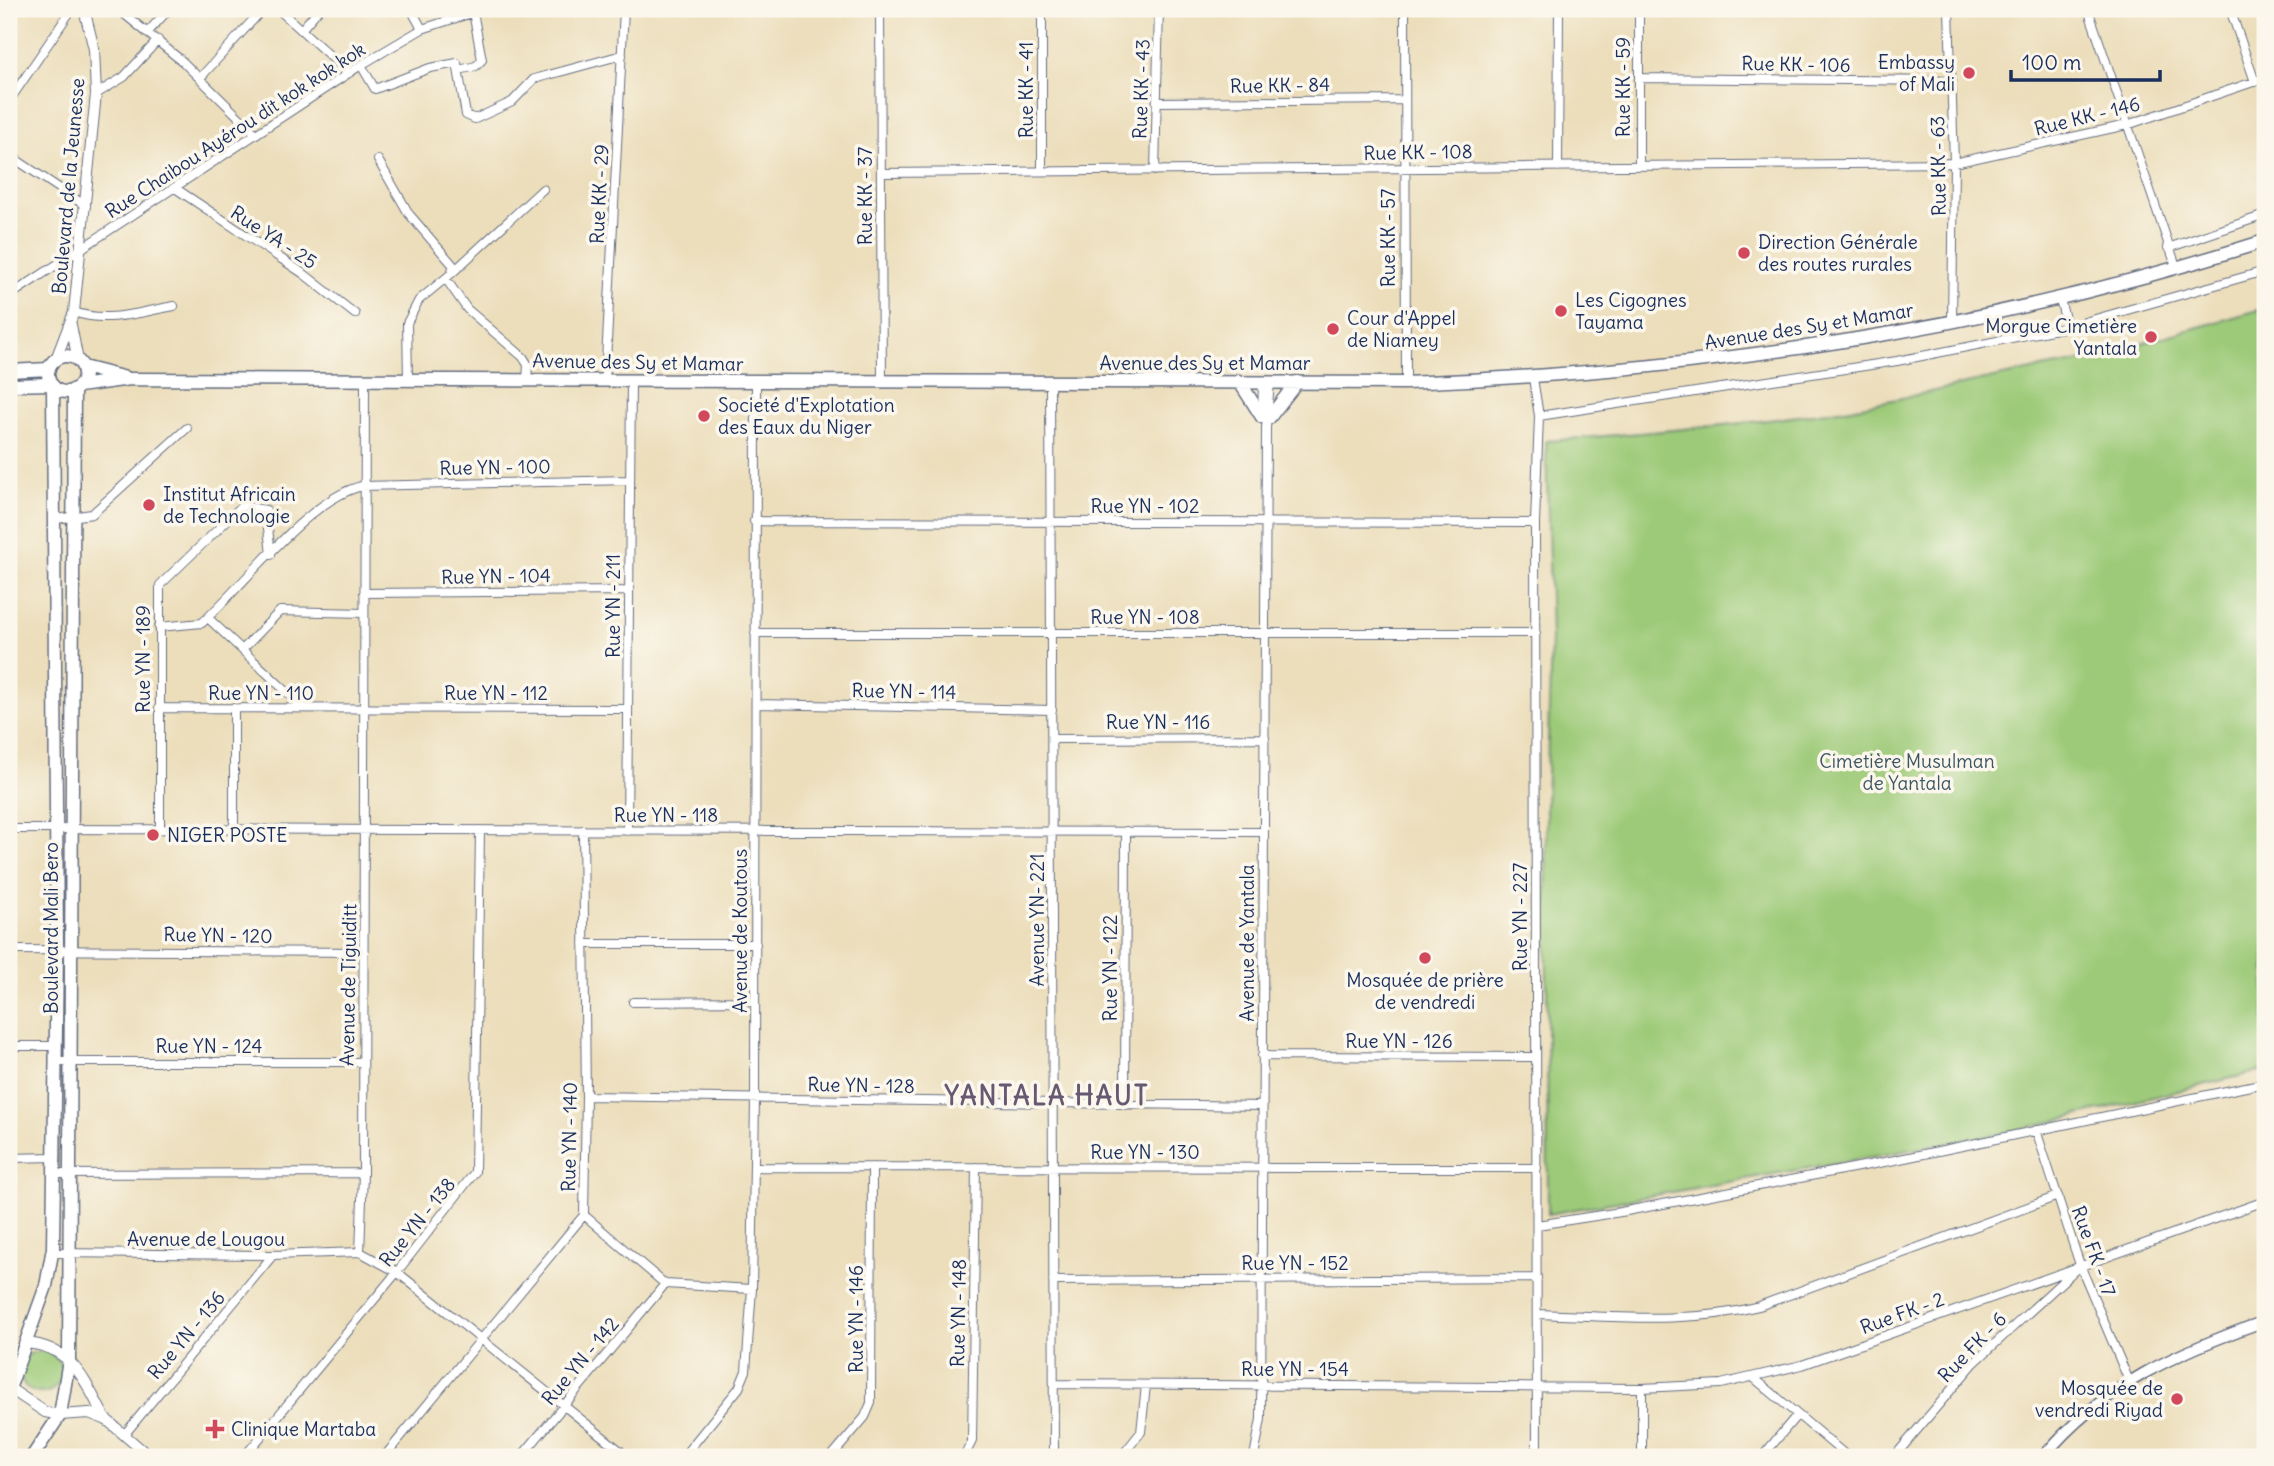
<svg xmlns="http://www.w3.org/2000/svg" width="2274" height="1466" font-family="Delius,sans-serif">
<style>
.green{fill:#9dca78;stroke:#5c7c6b;stroke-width:2}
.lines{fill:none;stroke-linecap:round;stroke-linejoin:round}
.minor-casing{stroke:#646c7f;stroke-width:10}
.tertiary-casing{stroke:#646c7f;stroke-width:12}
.secondary-casing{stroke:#646c7f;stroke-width:13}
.primary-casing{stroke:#646c7f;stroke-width:15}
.trunk-casing{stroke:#646c7f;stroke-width:15}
.minor{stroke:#fff;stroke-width:8}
.tertiary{stroke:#fff;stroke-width:10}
.secondary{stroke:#fff;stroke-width:10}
.primary{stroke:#fff;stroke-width:12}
.trunk{stroke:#fff;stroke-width:12}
.poi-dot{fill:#d1495b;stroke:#fbf7ec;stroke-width:2.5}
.labels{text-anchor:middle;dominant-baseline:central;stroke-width:7;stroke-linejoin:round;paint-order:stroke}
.poi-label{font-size:19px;fill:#1b2f5e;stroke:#fbf7ec;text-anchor:start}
.street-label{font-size:19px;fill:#1b2f5e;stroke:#fbf7ec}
.park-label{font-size:19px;fill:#3c5664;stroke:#fbf7ec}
.district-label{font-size:26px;font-weight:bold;letter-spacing:2px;fill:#685972;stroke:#fbf7ec}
</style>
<rect width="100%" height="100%" fill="#fbf7ec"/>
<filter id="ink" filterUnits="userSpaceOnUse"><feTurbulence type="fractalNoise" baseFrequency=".0143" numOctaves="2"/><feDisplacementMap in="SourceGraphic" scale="14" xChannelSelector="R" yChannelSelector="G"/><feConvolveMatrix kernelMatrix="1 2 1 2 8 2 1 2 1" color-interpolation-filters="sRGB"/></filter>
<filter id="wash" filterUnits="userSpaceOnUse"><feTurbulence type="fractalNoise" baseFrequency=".00686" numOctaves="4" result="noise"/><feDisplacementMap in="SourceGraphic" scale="28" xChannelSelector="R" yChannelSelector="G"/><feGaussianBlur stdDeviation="1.57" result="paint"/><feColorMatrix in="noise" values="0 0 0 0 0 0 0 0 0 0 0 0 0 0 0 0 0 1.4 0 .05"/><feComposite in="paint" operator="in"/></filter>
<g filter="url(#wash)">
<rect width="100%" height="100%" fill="#ecdebb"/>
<path class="green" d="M2265,308V1070L2000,1134L1548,1214L1546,810L1551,638L1546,441C1639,433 1734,426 1826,412C1910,400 1992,375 2076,362Z
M20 1372a21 21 0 1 1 42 0a21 21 0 1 1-42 0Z"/>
</g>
<g filter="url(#ink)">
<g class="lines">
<defs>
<path id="minor" d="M118,9L182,61L256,134
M278,9L349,73
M411,9L422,29
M880,9L882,383
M1405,9L1406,383
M1949,9L1954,163L1952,323
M2088,9L2177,269
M2230,9L2255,82
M301,30L319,9
M147,33L169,9
M361,65L375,89L430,68L457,63L466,115L475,119L512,102L534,79L622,55
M459,70L476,66L482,60L473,12
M200,78L263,9
M1639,78L1952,81
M96,94L124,77L158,40
M9,101L72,9
M1157,102L1404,100
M9,155L86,206
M378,160L409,214L453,265L452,273L419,300L407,323L408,380
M1639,166V9
M1558,167L1559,9
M1042,171V9
M1155,171L1159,9
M881,173L1954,163L2127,125L2265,78
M175,188L304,274L355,314
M2168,248L2265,215
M452,273L543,189
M446,279L467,309L523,357L528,365L527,380
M9,296L361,65L422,29L484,9
M2060,299L2067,327
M74,312C106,324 141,312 174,306
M1533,378L1539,416L1535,523L1537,1457
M365,380L363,1173L360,1252L397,1272L628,1457
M605,381L624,9
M1050,382L1054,1457
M1262,415L1263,382
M1539,416L1897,361L2067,327L2265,271
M56,519L92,514L187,428
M754,521L1535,523
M364,593L629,591
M208,618L304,708
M159,627L202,623C245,584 309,498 362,486L629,480
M755,633H1536
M243,649L280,611L364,613
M757,704L1052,710
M159,708L628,709
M1052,739L1265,738
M9,829L1263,832
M234,829V708
M160,830V585L242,506L266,510L271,555
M627,831L631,381
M584,944H756
M9,950L364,952
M633,1002L755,1001
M9,1046H55
M1262,1056L1535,1057
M55,1062H362
M586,1096L1262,1106
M1125,1105L1126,831
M2036,1130L2080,1265L2129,1381
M9,1158L55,1157
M754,1167L1537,1168
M54,1174L363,1173
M584,1215L665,1284L752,1289
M1537,1225L1621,1212L1895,1160L2265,1083
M52,1253L273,1255L360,1252
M1053,1281L1537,1278
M1537,1314C1611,1316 1686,1325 1759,1306L2058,1196
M1754,1378L1848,1457
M1054,1384L1642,1388L1721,1384L1802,1365L2265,1201
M124,1435L273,1255
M244,1457L397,1272L475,1172L480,830
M384,1457L584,1215L586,1096L583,830
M521,1457L665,1284
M683,1457L739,1388L746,1371L752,1289L755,1099L756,383
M831,1457L865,1417L871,1403L872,1167
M964,1457L972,1441L976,1167
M1121,1457L1141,1432L1146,1385
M1254,1457L1261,1419L1266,428L1270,383
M1642,1457V1388
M1762,1457L1797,1415
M1894,1457L1974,1363L2077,1268
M2260,1457L2265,1455"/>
<path id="tertiary" d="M71,325L78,361
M56,359L74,312L96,94L94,49L84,9
M25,1343C73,1346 85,1382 106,1420
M9,1388L45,1412L60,1415L89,1413L107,1420L150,1457"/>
<path id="secondary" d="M2043,1457C2104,1384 2178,1352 2265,1321"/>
<path id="primary" d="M9,1389L46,1286L53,1248L57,950L53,386
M32,1457L60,1415L69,1360L74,389"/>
<path id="trunk" d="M48 374a18 18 0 1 1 36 0a18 18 0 1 1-36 0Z
M83,367L126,378
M9,371L49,369
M1239,381L1262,417
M9,385L51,384
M79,386L130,379L1406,383C1704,371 1980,332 2265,241
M1269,418L1297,382"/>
</defs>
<use href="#minor" class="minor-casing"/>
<use href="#tertiary" class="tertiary-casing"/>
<use href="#secondary" class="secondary-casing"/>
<use href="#primary" class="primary-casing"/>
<use href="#trunk" class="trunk-casing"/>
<use href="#minor" class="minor"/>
<use href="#tertiary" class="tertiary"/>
<use href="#secondary" class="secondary"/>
<use href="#primary" class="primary"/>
<use href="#trunk" class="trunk"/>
</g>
</g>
<g class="poi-dot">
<circle cx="1969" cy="73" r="7"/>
<circle cx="1744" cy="253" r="7"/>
<circle cx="1561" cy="311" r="7"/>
<circle cx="1333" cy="329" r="7"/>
<circle cx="2151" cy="337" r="7"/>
<circle cx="704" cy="416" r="7"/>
<circle cx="149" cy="505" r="7"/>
<circle cx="153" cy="835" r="7"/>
<circle cx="1425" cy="958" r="7"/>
<circle cx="2177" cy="1399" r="7"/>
<path d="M211.5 1418.5h7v7h7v7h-7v7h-7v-7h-7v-7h7z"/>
</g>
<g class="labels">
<g class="poi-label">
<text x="1955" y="62" text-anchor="end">Embassy<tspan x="1955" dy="22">of Mali</tspan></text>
<text x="1758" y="242">Direction Générale<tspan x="1758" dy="22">des routes rurales</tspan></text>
<text x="1575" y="300">Les Cigognes<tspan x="1575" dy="22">Tayama</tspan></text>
<text x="1347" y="318">Cour d'Appel<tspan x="1347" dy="22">de Niamey</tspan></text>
<text x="2137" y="326" text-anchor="end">Morgue Cimetière<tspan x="2137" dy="22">Yantala</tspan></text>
<text x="718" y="405">Societé d'Explotation<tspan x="718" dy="22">des Eaux du Niger</tspan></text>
<text x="163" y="494">Institut Africain<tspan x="163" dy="22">de Technologie</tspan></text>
<text x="167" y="835">NIGER POSTE</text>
<text x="1425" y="980" text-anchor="middle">Mosquée de prière<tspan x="1425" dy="22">de vendredi</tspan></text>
<text x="2163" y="1388" text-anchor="end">Mosquée de<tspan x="2163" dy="22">vendredi Riyad</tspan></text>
<text x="231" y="1429">Clinique Martaba</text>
</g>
<g class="street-label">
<text transform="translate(1796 64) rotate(1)">Rue KK - 106</text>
<text transform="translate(1280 85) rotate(-1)">Rue KK - 84</text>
<text transform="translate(1623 87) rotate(-90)">Rue KK - 59</text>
<text transform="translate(1141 89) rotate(-88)">Rue KK - 43</text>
<text transform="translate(1026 90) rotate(-90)">Rue KK - 41</text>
<text transform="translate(2087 116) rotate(-14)">Rue KK - 146</text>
<text transform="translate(235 130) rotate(-33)">Rue Chaibou Ayérou dit kok kok kok</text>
<text transform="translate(1418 152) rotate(-1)">Rue KK - 108</text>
<text transform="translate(1938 166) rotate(-91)">Rue KK - 63</text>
<text transform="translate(68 186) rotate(-85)">Boulevard de la Jeunesse</text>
<text transform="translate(599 194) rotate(-87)">Rue KK - 29</text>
<text transform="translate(865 196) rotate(-90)">Rue KK - 37</text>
<text transform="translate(274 237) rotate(33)">Rue YA - 25</text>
<text transform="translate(1388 238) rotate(-90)">Rue KK - 57</text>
<text transform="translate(1809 326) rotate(-9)">Avenue des Sy et Mamar</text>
<text transform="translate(638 362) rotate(1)">Avenue des Sy et Mamar</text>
<text x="1205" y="363">Avenue des Sy et Mamar</text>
<text transform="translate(495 467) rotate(-1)">Rue YN - 100</text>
<text x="1145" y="506">Rue YN - 102</text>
<text transform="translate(496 576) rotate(-1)">Rue YN - 104</text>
<text transform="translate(613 606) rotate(-90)">Rue YN - 211</text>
<text x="1145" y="617">Rue YN - 108</text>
<text transform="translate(143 659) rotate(-90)">Rue YN - 189</text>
<text transform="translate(904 691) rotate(1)">Rue YN - 114</text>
<text x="261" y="693">Rue YN - 110</text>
<text x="496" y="693">Rue YN - 112</text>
<text x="1158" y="722">Rue YN - 116</text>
<text x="666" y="815">Rue YN - 118</text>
<text transform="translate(1520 917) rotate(-90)">Rue YN - 227</text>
<text transform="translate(1037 920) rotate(-90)">Avenue YN- 221</text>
<text transform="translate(51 928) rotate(-90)">Boulevard Mali Bero</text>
<text transform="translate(740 931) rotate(-90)">Avenue de Koutous</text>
<text transform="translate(218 935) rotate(1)">Rue YN - 120</text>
<text transform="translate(1247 943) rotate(-90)">Avenue de Yantala</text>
<text transform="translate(1110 968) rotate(-90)">Rue YN - 122</text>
<text transform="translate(348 985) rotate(-89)">Avenue de Tiguiditt</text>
<text x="1399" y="1041">Rue YN - 126</text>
<text x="209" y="1046">Rue YN - 124</text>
<text transform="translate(861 1085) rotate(1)">Rue YN - 128</text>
<text transform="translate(569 1137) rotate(-89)">Rue YN - 140</text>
<text x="1145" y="1152">Rue YN - 130</text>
<text transform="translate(417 1222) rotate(-51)">Rue YN - 138</text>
<text x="206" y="1239">Avenue de Lougou</text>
<text transform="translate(2094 1251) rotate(70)">Rue FK - 17</text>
<text x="1295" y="1263">Rue YN - 152</text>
<text transform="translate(958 1313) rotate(-89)">Rue YN - 148</text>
<text transform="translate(1902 1313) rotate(-20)">Rue FK - 2</text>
<text transform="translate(856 1319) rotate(-90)">Rue YN - 146</text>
<text transform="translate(186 1335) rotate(-50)">Rue YN - 136</text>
<text transform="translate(1972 1347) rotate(-46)">Rue FK - 6</text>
<text transform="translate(580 1361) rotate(-50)">Rue YN - 142</text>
<text x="1295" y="1369">Rue YN - 154</text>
</g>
<g class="park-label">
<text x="1907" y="761">Cimetière Musulman<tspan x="1907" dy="22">de Yantala</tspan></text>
</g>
<g class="district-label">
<text x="1047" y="1095">YANTALA HAUT</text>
</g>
</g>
<rect width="2274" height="1466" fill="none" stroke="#fbf7ec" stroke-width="35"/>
<path d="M2011 70v10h149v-10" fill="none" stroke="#1b2f5e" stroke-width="3.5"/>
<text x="2022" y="70" font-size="21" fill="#1b2f5e" stroke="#fbf7ec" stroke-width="5" paint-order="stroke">100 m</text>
</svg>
